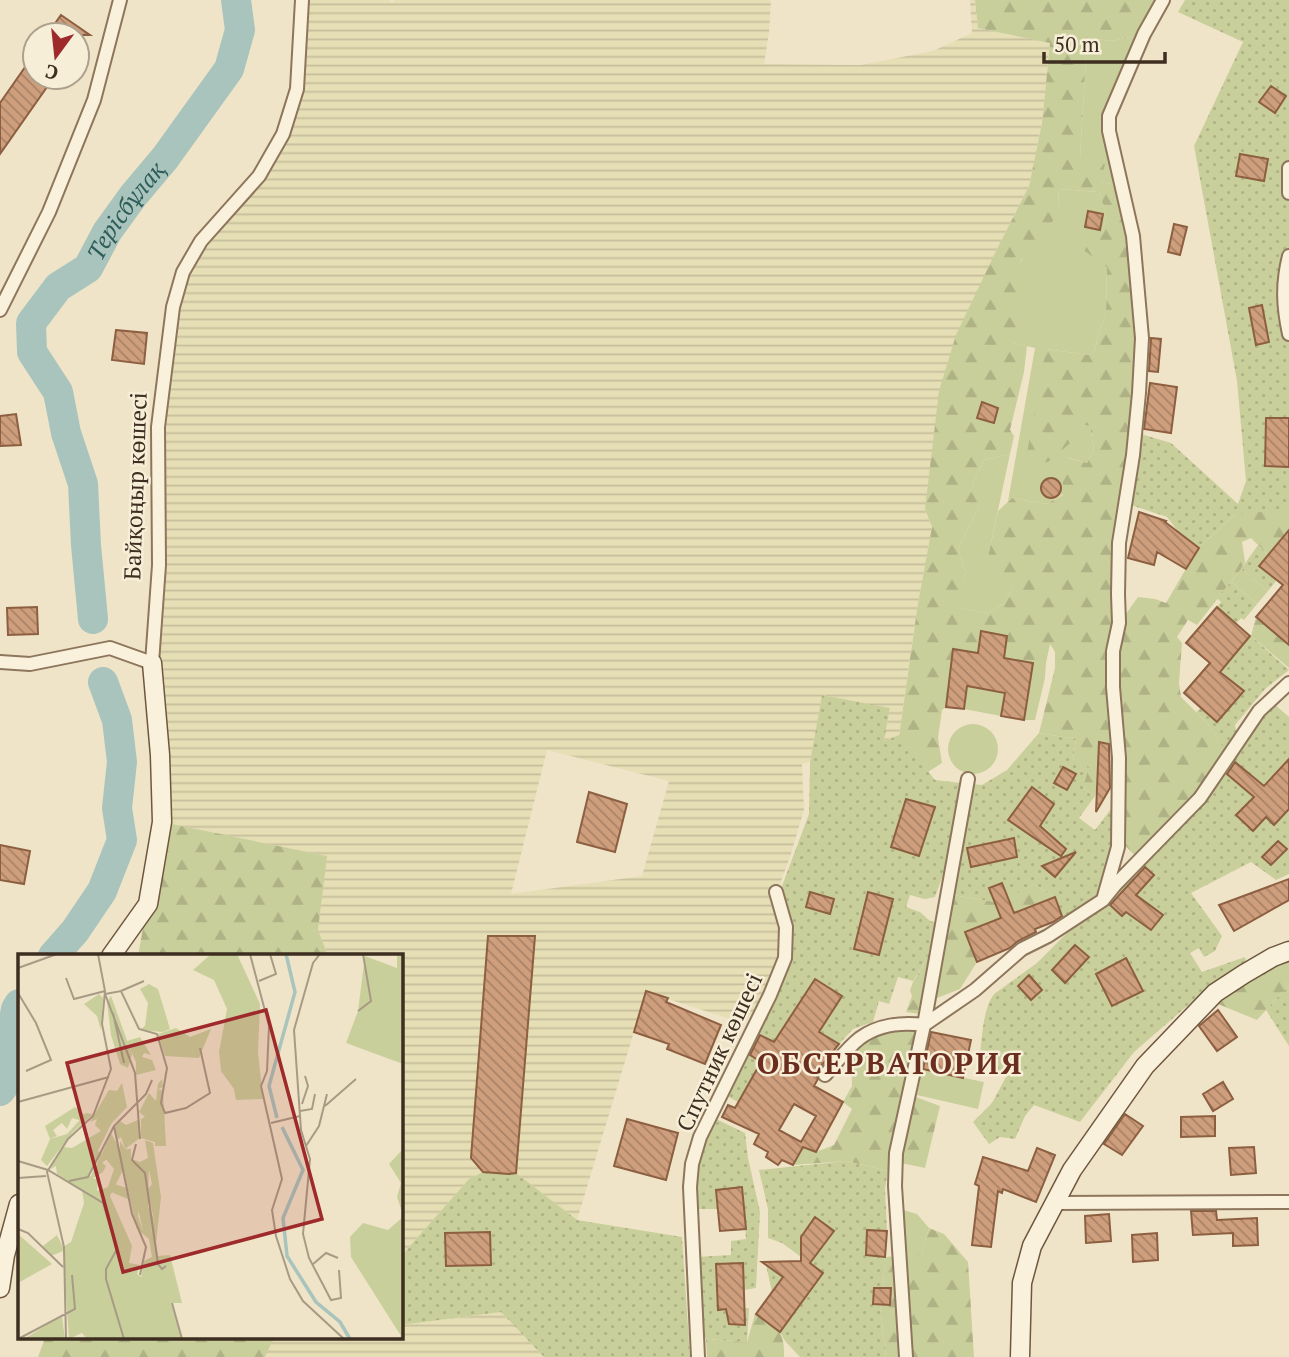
<svg xmlns="http://www.w3.org/2000/svg" width="1289" height="1357" font-family="'PT Serif',serif">
<style>
.farmland{fill:url(#farmland-rules);fill-rule:evenodd}
.green{fill:#c9cf9b}
.forest{fill:url(#forest-firs);fill-rule:evenodd}
.garden{fill:url(#garden-dots);fill-rule:evenodd}
.lines{fill:none;stroke-linecap:round;stroke-linejoin:round}
.river{stroke:#a9c4bc;stroke-width:30}
.building{fill:url(#building-back-hatch);stroke:#8d5f41;stroke-width:2;fill-rule:evenodd}
.street-casing{stroke:#8d765c;stroke-width:16}
.secondary-casing{stroke:#6f573f;stroke-width:21}
.street{stroke:#faf1dc;stroke-width:12}
.secondary{stroke:#faf1dc;stroke-width:18}
.labels{text-anchor:middle;dominant-baseline:central;stroke-width:5;stroke-linejoin:round;paint-order:stroke}
.street-label{font-size:23px;fill:#3d2e20;stroke:#f7eed8}
.water-label{font-size:24px;font-style:italic;fill:#2f5d5a;stroke:#f7eed8}
.district-label{font-size:30px;font-weight:bold;letter-spacing:2px;fill:#6b2e1e;stroke:#f7eed8}
.inset-river{fill:none;stroke:#a9c4bc;stroke-width:3.5}
.inset-road{fill:none;stroke:#a89b85;stroke-width:2}
.view{fill:#9e2a2b;fill-opacity:0.15;stroke:#9e2a2b;stroke-width:3.5}
.inset-edge{fill:none;stroke:#3d2e20;stroke-width:3.5}
</style>
<defs>
<pattern id="farmland-rules" width="6" height="5" patternUnits="userSpaceOnUse" patternTransform="scale(1.75)"><rect width="6" height="5" fill="#e6deb5"/><path d="M0 2.5h6" fill="none" stroke="#c6bf9b"/></pattern>
<pattern id="forest-firs" width="22" height="20" patternUnits="userSpaceOnUse" patternTransform="scale(1.75)"><rect width="22" height="20" fill="#c9cf9b"/><path d="M5 1l3.5 6h-7zM16 11l3.5 6h-7z" fill="#aeb285"/></pattern>
<pattern id="garden-dots" width="8" height="8" patternUnits="userSpaceOnUse" patternTransform="scale(1.75)"><rect width="8" height="8" fill="#c9cf9b"/><path d="M2 2h.1M6 6h.1" fill="none" stroke="#aeb285" stroke-width="1.8" stroke-linecap="round"/></pattern>
<pattern id="building-back-hatch" width="6" height="6" patternUnits="userSpaceOnUse" patternTransform="scale(1.75)"><rect width="6" height="6" fill="#cf9f7d"/><path d="M-1 5l2 2M0 0l6 6M5-1l2 2" fill="none" stroke="#a98266"/></pattern>
</defs>
<rect width="100%" height="100%" fill="#f0e4c8"/>
<path class="farmland" d="M302,0H389L392,3L395,0H771L769,32L764,64L861,65L933,51L972,33L970,0H975L978,28L1050,42L1042,123L1029,186L996,251L978,292L925,509L932,527L918,603L899,735L884,741L890,709L822,695L810,762L802,764L804,810L790,857L777,892L786,927L770,995L743,1023L646,992L577,1220L516,1173L535,936H489L471,1158L483,1172L469,1179L401,1256V956H328L318,930L326,856L162,822L152,663L158,427L183,272L259,176L297,89ZM547,750L669,781L642,876L511,894Z
M501,1312L544,1357H265L274,1338H401V1325Z"/>
<path class="green" d="M1144,34L1109,116L1121,186L1101,182L1080,158L1087,38L1112,41Z
M1059,189L1099,192L1106,213L1103,234L1107,267L1106,314L1098,335L1095,350L1089,355L1046,349L1081,425L1090,426L1094,450L1087,463L1068,458L1063,468V494L1046,504L1012,498L1008,501L1035,348L1013,343L1012,274L1058,208Z
M1010,454L988,557L1014,587L1003,604L989,613L958,608L966,573L958,549L979,507L972,486L984,460Z
M1241,569L1268,591L1257,604L1231,582Z
M1033,663H1046L1045,678L1035,720H1024Z
M967,686L1005,693L1001,716L964,709Z
M948 749a25 25 0 1 1 50 0a25 25 0 1 1-50 0Z
M922,1069L984,1082L978,1109L917,1095Z
M900,1209L917,1214L929,1228L921,1254L906,1255Z"/>
<path class="forest" d="M975,0H1163L1144,34L1112,41L1087,38L1080,158L1105,164L1101,182L1121,186L1142,338L1119,543L1120,622L1138,597L1155,599L1166,603L1198,548L1236,514L1289,474V531L1268,555L1251,538L1242,542L1245,562L1241,569L1197,625L1188,620L1177,637L1182,643L1179,683L1181,697L1207,723L1225,749L1195,794L1200,798L1139,860L1118,838L1115,726L1110,744L1099,743L1097,786L1095,796L1083,788L1073,760L1076,739L1039,733L1055,668V652L1050,644L1046,663H1033L1004,658L1007,636L981,632L978,653L953,649L946,707L942,710L938,738L942,763L928,772L899,736L918,603L932,527L925,509L939,391L956,335L996,251L1029,186L1042,123L1050,43L978,28ZM1059,189L1099,192L1106,213L1103,233L1083,231L1082,249L1107,267L1106,314L1098,335L1095,350L1089,355L1046,349L1025,464L1048,462L1075,439L1081,425L1090,426L1094,450L1087,463L1067,458L1063,468V495L1046,504L1012,498L998,511L988,557L992,582L1014,587L1003,604L989,613L959,608L966,573L958,549L979,507L976,491L972,486L984,460L1010,454L1014,436L1010,430L1024,372L1027,346L1013,343L1023,289L1013,274L1022,259L1041,249L1058,208Z
M1256,617L1289,645V668L1251,636Z
M162,822L327,856L318,930L328,956H138Z
M1034,884L1055,897L965,932L977,962L960,989L932,1000L953,895L995,902Z
M930,921L934,922L935,944L920,1014L906,1012L912,996L910,990L913,982L925,962L931,945Z
M1289,956V985L1257,1020L1213,1002Z
M919,1030L888,1171L846,1161L793,1165L803,1147L816,1152L834,1145L852,1109L843,1102L852,1086L851,1047L887,1033Z
M913,1096L940,1106L925,1168L901,1163Z
M929,1228L944,1234L968,1262L974,1357H886L880,1305H890L891,1289L883,1288L885,1257L921,1254Z
M755,1314C776,1329 785,1329 784,1357H707L706,1339L747,1342Z
M45,1338H274L265,1357H38Z"/>
<path class="garden" d="M1185,0H1289V505L1275,511L1236,514L1198,548L1180,534L1167,517L1128,504L1141,434L1171,443L1238,504L1246,481L1237,381L1194,146L1243,42L1178,12Z
M1258,545L1268,555L1277,580L1268,591L1241,569Z
M1231,582L1257,604L1244,620L1241,618L1236,624L1217,607L1221,602L1217,598Z
M1251,636L1289,670L1265,689L1235,725L1238,741L1228,754L1207,723L1196,712L1201,708L1218,722L1244,691L1221,671Z
M822,695L890,708L884,741L899,735L935,780L961,783L944,872L935,897L924,899L910,895L906,907L920,912L930,921L931,945L925,962L913,981L898,977L889,1004L879,1001L873,1022L853,1029L839,1044L819,1032L842,996L815,979L784,1027L790,1031L782,1046L792,1052L775,1080L756,1070L738,1102L725,1095L744,1052L761,1062L766,1054L774,1059L781,1046L756,1032L775,995L792,946L793,928L784,899L782,886L809,814L810,762ZM907,799L934,807L919,856L891,847ZM868,893L893,899L879,955L854,949Z
M1273,703L1289,717V796L1271,779L1236,815L1253,831L1274,809L1282,816L1289,809V874L1276,880L1251,862L1191,893L1222,936L1215,951L1204,957L1199,948L1190,953L1202,972L1245,957L1247,965L1209,987L1134,1052L1080,1122L1034,1105L1025,1116L1015,1139L1000,1137L989,1144L973,1122L992,1103L1007,1075L979,1062C982,1042 982,1010 994,994L1037,963L1071,929L1107,902L1122,916L1133,903L1118,890L1130,875L1143,887L1153,875L1141,863L1222,770L1238,783L1246,772L1231,759L1245,738Z
M1039,733L1076,739L1073,760L1089,767L1083,788L1095,796L1079,818L1095,830L1111,809L1116,817L1115,847L1104,889L1063,918L1055,897L1034,884L1008,897L1002,883L989,888L995,902L953,895L972,784L982,785L1007,770ZM1031,787L1054,804L1033,836L1009,819Z
M1289,985V1046L1266,1010Z
M714,1118L745,1133L748,1158L760,1212L756,1288L744,1290L742,1263L716,1264L718,1309H726L729,1324L744,1325L745,1308H749L747,1342L706,1339L700,1328L696,1257L731,1255V1241L746,1239L742,1188L716,1190L718,1209H695C693,1174 699,1150 714,1118Z
M846,1161L888,1171L885,1189L887,1231L867,1230L866,1255L885,1257L883,1288H874L873,1304L880,1305L886,1357H800L785,1341L780,1332L796,1311L772,1292L766,1265L808,1294L823,1273L782,1243L768,1238V1209L759,1170ZM815,1218L834,1232L818,1252L800,1238Z
M483,1172L509,1174L516,1173L577,1220L682,1237L690,1357H544L501,1312L401,1325V1256L469,1179Z"/>
<g class="lines">
<g class="river">
<path id="s1" d="M93,619L86,545L83,484L66,433L58,392L32,352L31,323L58,287L88,268L107,232L133,196L165,158L229,69L240,30L236,0"/>
<path d="M53,956L75,931L102,891L122,840L117,808L122,762L117,720L103,682"/>
<path d="M0,1091L7,1082L10,1042L16,1009L19,1004"/>
</g>
</g>
<path class="building" d="M61,15L90,35H47Z
M35,53V77H54L0,154V103Z
M1271,86L1286,96L1275,113L1259,102Z
M1240,154L1268,159L1264,181L1236,176Z
M1088,211L1103,214L1100,230L1085,227Z
M1174,224L1187,227L1180,255L1168,252Z
M1262,305L1269,342L1256,345L1249,308Z
M116,330L147,333L144,364L112,360Z
M1151,338L1161,339L1158,372L1149,371Z
M1150,383L1177,387L1171,433L1144,429Z
M982,402L998,408L994,423L977,418Z
M16,414L21,445L0,446V416Z
M1266,418H1289V467L1265,466Z
M1041 488a10 10 0 1 1 20 0a10 10 0 1 1-20 0Z
M1139,512L1166,521L1165,522L1199,548L1186,569L1157,552L1154,565L1128,558Z
M1289,530V645L1256,617L1283,585L1259,566Z
M37,607L38,634L8,635L7,608Z
M1217,607L1250,636L1220,672L1244,691L1217,722L1184,693L1210,663L1186,643Z
M981,631L1007,636L1004,658L1033,663L1024,720L1001,716L1005,693L967,686L964,709L946,707L953,649L978,653Z
M1099,742L1109,744L1110,788L1096,812Z
M1289,759V809L1274,825L1266,817L1253,831L1236,815L1254,797L1227,774L1235,762L1264,786Z
M1063,767L1076,774L1067,790L1054,783Z
M1032,787L1054,804L1040,826L1066,849L1061,856L1008,820Z
M589,792L627,804L615,852L577,842Z
M906,799L935,807L919,856L891,847Z
M1014,838L1017,857L971,867L967,848Z
M1278,841L1287,849L1271,865L1262,857Z
M0,845L30,851L24,884L0,880Z
M1076,852L1055,877L1042,866Z
M1145,867L1154,875L1136,895L1163,915L1151,930L1126,912L1122,916L1110,905Z
M1289,879V900L1234,931L1219,905Z
M1002,883L1014,913L1055,897L1062,916L1053,922L1035,929L1036,932L1018,941L1010,948L977,962L965,932L1001,918L989,888Z
M810,892L834,899L830,914L806,907Z
M868,892L893,899L879,955L854,949Z
M488,936H535L516,1173L509,1174L483,1172L471,1158Z
M1075,945L1089,957L1065,983L1052,970Z
M1126,958L1143,991L1112,1006L1096,974Z
M1029,975L1042,990L1031,1000L1018,986Z
M815,979L842,996L819,1032L839,1044L818,1070L816,1074L818,1079L814,1086L843,1102L816,1152L803,1147L793,1165L782,1160L778,1165L766,1157L768,1152L754,1144L759,1134L722,1117L728,1105L735,1108L761,1062L750,1055L760,1035L774,1042ZM794,1104L816,1116L801,1142L779,1130Z
M646,991L668,998L666,1002L721,1025L705,1064L667,1049L669,1044L634,1032Z
M1218,1010L1237,1037L1217,1051L1199,1026Z
M931,1032L971,1040L963,1078L923,1069Z
M1223,1082L1233,1099L1213,1111L1203,1094Z
M1125,1114L1143,1126L1122,1155L1104,1144Z
M1215,1116V1136L1181,1137V1117Z
M627,1119L678,1133L666,1180L614,1166Z
M1254,1147L1256,1173L1231,1175L1229,1148Z
M1037,1148L1055,1155L1036,1202L1003,1189L1002,1193L998,1191L991,1247L972,1245L979,1186L975,1184L983,1157L1028,1171Z
M742,1187L746,1229L720,1231L716,1190Z
M1191,1211H1216L1217,1220L1257,1218L1258,1245L1233,1246V1233L1193,1235Z
M1109,1214L1111,1241L1086,1243L1085,1216Z
M815,1217L834,1231L810,1263L823,1273L780,1332L756,1314L783,1277L762,1262L801,1261V1237Z
M867,1230L887,1231L885,1257L866,1255Z
M490,1232L491,1265L446,1266L445,1233Z
M1157,1233L1158,1260L1133,1262L1132,1235Z
M743,1263L745,1325L729,1324L726,1309L718,1310L716,1264Z
M874,1288H891L890,1305L873,1304Z"/>
<g class="lines">
<defs>
<path id="street" d="M1289,168V193
M1289,256C1282,284 1283,306 1289,334
M0,310L49,212L94,100L120,0
M0,662L30,664L110,648L152,663L159,565L158,427L173,307L183,272L201,241L259,176L283,134L297,89L302,0
M1103,900L1118,847L1119,758L1113,687V651L1119,623L1118,594L1119,543L1133,455L1139,393L1142,338L1133,236L1109,131V116L1144,34L1163,0
M825,1075C836,1063 847,1048 860,1038C878,1025 902,1022 924,1025L975,990L1022,949L1048,936L1103,900L1116,884L1200,798L1259,711L1289,683
M1055,1203L1289,1202
M698,1357L690,1187L692,1164L700,1137L770,995L785,958L786,927L776,892
M906,1357L895,1186L896,1153L924,1025L968,779"/>
<path id="secondary" d="M111,956L148,904L162,822L160,755L152,663
M0,1288L5,1255L19,1204
M1020,1357L1022,1283L1032,1246L1072,1170L1145,1066L1215,993L1244,974L1273,957L1289,951"/>
</defs>
<use href="#street" class="street-casing"/>
<use href="#secondary" class="secondary-casing"/>
<use href="#street" class="street"/>
<use href="#secondary" class="secondary"/>
</g>
<g class="labels">
<g class="street-label">
<text transform="translate(135 486) rotate(-88)">Байқоңыр көшесі</text>
<text transform="translate(719 1052) rotate(-65)">Спутник көшесі</text>
</g>
<g class="water-label">
<text stroke="none"><textPath href="#s1" startOffset="457">Терісбұлақ</textPath></text>
</g>
<g class="district-label">
<text x="890" y="1063">ОБСЕРВАТОРИЯ</text>
</g>
</g>
<g transform="translate(18 954)">
<rect width="385" height="385" fill="#f0e4c8"/>
<path d="M131,211L130,253L136,264L133,279L126,281L117,241L119,232L127,230L124,213Z" fill="#c9cf9b"/>
<path d="M193,0H219L242,50L240,98L245,145L218,146L216,135L203,117L201,98L209,55L196,26L175,16ZM379,0H385V110L328,89L340,57L347,2L379,14ZM93,42L114,100L110,114L102,110L93,81L89,48ZM68,159L75,160L54,179L29,212L23,206L32,185L49,180ZM93,179L102,196V187L107,195H113V205L122,208L130,204L127,186L135,189L143,243L138,289L140,302L152,301L164,349H154L134,339L129,327L123,324L126,307L134,303L131,285L119,275L105,216L92,242L81,247L39,220L73,222L76,214L85,218L75,224L80,226L79,237L90,233L96,215L84,200ZM130,211L134,230L129,236L136,265L133,279L126,280L120,262L121,255L128,254L126,236L119,244L117,240L120,232L127,230L128,220L123,216ZM385,195V261L379,243L383,229L371,210ZM385,263V385H380L383,382L333,303L332,283L345,269L370,276Z" fill="#c9cf9b" fill-rule="evenodd"/>
<path d="M131,30L140,35L152,75L145,78L122,76L127,72L130,49L122,35ZM81,40L85,44L83,76L79,62L66,50ZM158,74L172,83L193,75L181,104L147,102L140,80ZM122,83L133,101L126,99L124,103L134,106L138,116L118,121V108L109,87ZM144,125L145,133L140,135L145,137L148,192H137V188L123,184V165L127,163L121,158L131,139L138,147L140,130ZM104,129L109,153L93,170L80,197L90,204L84,209L88,212L85,218L77,215L82,202L70,223L39,220L38,212L33,215L35,208L46,193L54,194L83,177L77,171L79,165L72,168L91,136L99,137ZM57,153L67,161L64,167L54,164L49,175L44,169L35,176L39,182L32,185L27,172ZM120,166L122,184L107,195L103,183L99,186L97,173L102,167L108,171ZM96,230L109,234L110,245L93,238L92,242L114,292L111,309L122,311L119,320L133,330L134,339L149,336L164,385H69L64,379L51,385L45,297L33,302L25,292L39,281L45,293L53,288L66,249L64,236L78,245ZM0,280L34,310L0,329ZM44,363L47,385H6L32,369Z" fill="#c9cf9b"/>
<path class="inset-river" d="M259,164L251,132L277,38L268,0M264,173L285,216L265,264L269,302L298,348L322,368L332,385"/>
<path class="inset-road" d="M232,0L251,72L249,117L243,132L264,225L254,256L258,282L272,325L285,347L326,385M302,0L295,9L276,76L283,176L292,205L285,280L291,304L313,346L323,344L321,316M0,14L39,0M48,24L56,45L87,37M241,27L258,20L252,0M103,37L126,27M0,39L18,69L33,106L8,117M340,57L353,47L345,0M95,59L106,109M0,148L91,123M284,150L290,132L287,122M307,152L338,125M282,157L294,155L297,140M253,169L282,162M96,172L114,260L128,293L122,321M122,185L117,119L87,40L103,37L121,75L139,80L149,114L143,149L147,159L168,154L192,139L182,94M118,190L114,206L127,219L140,310L144,315L148,312M288,192L301,172L309,140M0,207L30,216L85,249L99,295L88,315V325L106,385M0,224L28,222M51,227L70,223L96,172L128,140L134,126M0,275L10,279L45,313M294,311L308,299L320,304M154,349L164,385M2,384L57,355L54,321M48,385L46,293L29,218L50,185L75,162L93,115L84,70L87,37L80,0"/>
<path class="view" d="M248,56L304,265L105,318L49,109Z"/>
<rect width="385" height="385" class="inset-edge"/>
</g>
<g transform="translate(56 56) rotate(195)"><circle r="33" fill="#f7eed8" stroke="#ada18e" stroke-width="2"/>
<path d="M0-5L12 26L0 18L-12 26Z" fill="#9e2a2b"/>
<text y="-10" font-size="19" font-weight="bold" text-anchor="middle" fill="#3d2e20">С</text>
</g>
<path d="M1044 52v10h121v-10" fill="none" stroke="#3d2e20" stroke-width="3.5"/>
<text x="1054" y="52" font-size="21" fill="#3d2e20" stroke="#f7eed8" stroke-width="5" paint-order="stroke">50 m</text>
</svg>
